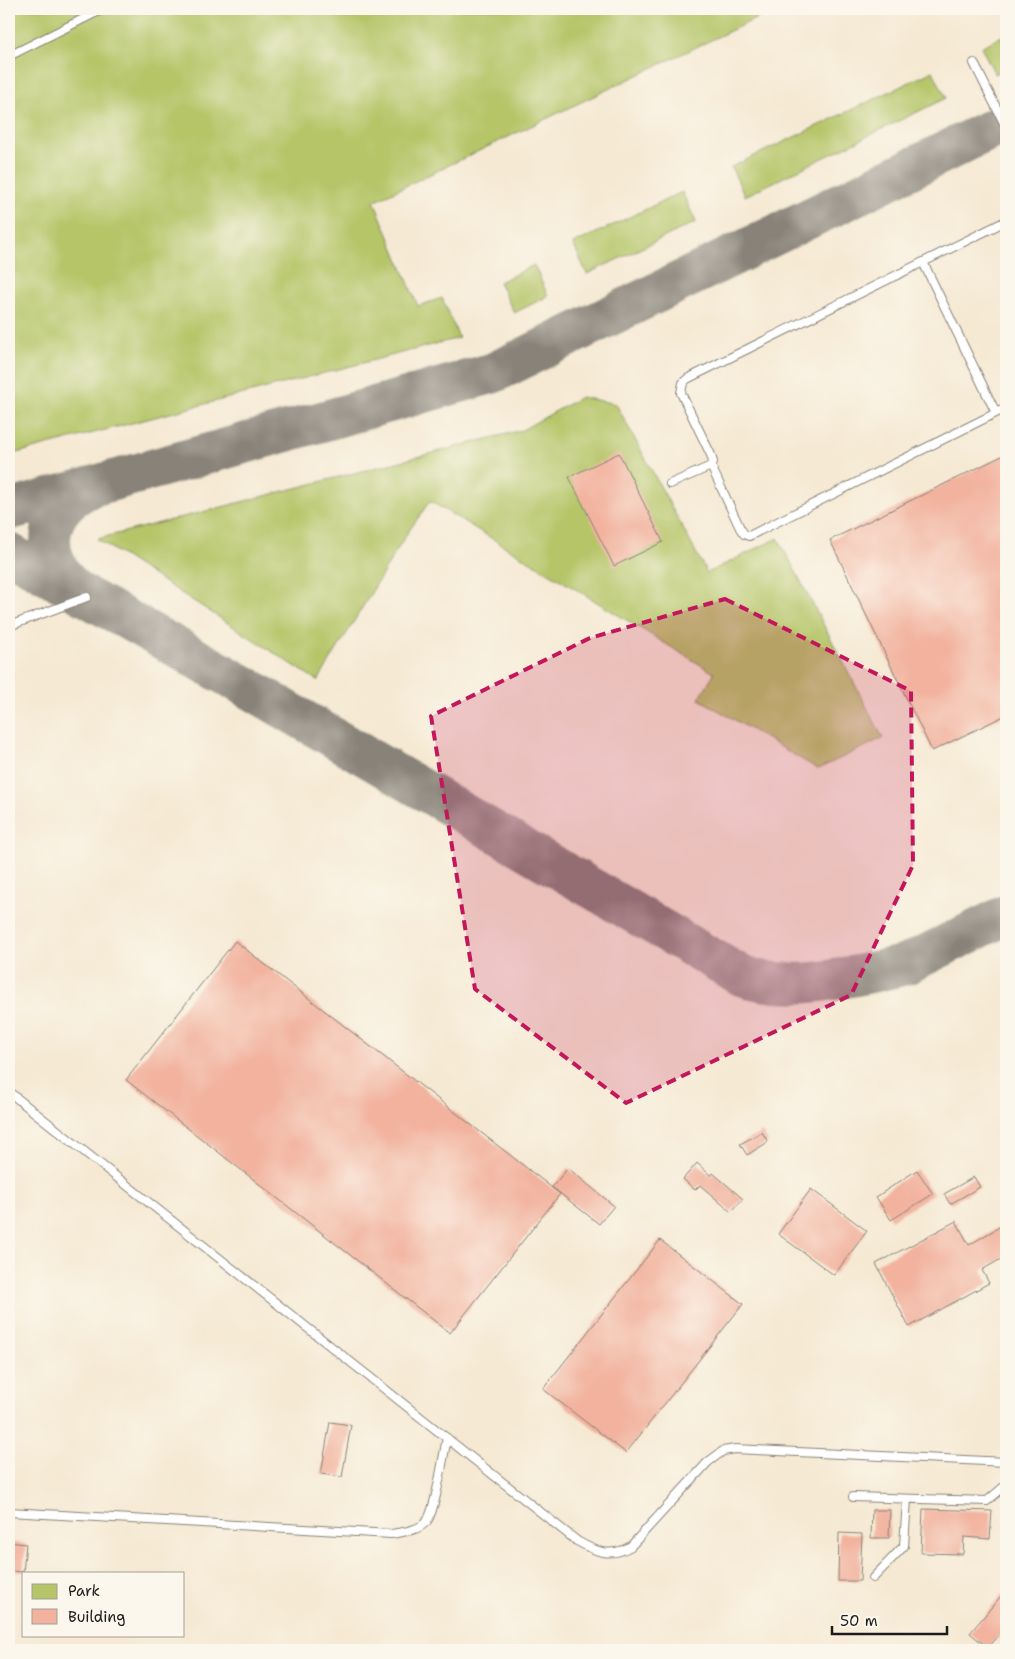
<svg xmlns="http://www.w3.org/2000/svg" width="1015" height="1659" font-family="'Shantell Sans',sans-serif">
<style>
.green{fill:#b5c567;stroke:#687042}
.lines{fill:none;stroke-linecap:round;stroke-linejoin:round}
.taxiway{stroke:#888278;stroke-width:41}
.building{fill:#f2b29e}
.service-casing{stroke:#888278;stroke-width:10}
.service{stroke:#fff;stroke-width:8}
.marked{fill:#c2185b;fill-opacity:0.2;stroke:#c2185b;stroke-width:4;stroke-dasharray:10 6;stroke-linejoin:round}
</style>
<rect width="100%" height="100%" fill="#fbf7ec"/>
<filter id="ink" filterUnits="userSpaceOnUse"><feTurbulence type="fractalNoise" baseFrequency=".02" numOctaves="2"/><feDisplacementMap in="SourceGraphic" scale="10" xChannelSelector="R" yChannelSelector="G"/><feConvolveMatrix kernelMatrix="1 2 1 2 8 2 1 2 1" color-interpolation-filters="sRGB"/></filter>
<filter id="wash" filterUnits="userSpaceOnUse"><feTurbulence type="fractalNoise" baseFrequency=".0096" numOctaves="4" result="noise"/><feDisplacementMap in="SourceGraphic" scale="20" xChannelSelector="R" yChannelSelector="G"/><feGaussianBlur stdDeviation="1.12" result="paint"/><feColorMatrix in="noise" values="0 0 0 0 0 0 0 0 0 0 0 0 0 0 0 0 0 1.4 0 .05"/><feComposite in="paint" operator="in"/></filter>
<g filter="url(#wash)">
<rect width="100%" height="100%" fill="#f5e9d3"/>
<path class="green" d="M9,9H776L374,201L418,306L442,298L459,338L9,455Z
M1006,34V68L995,74L981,47Z
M933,71L946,98L745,196L731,167Z
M682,192L696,222L587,274L573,244Z
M534,265L548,296L514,313L499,282Z
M581,397L616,404L707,573L778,538L883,738L818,769L699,699L714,673L430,501L406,535L318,681L97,539L522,430Z"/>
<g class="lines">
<path class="taxiway" d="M9,510L493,373L1006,122
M9,553L252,690L742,976C792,992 847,978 896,967L907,964L1006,915
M76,591C40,557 41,512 87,489"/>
</g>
<g id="blocks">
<path class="building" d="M619,453L663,542L614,566L569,477Z
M1006,454V715L932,751L830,540Z
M235,941L560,1194L450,1333L126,1080Z
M762,1132L768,1142L747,1155L740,1144Z
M697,1163L711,1176L713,1173L743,1199L731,1212L700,1185L695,1190L683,1179Z
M568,1168L614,1206L599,1224L552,1187Z
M917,1170L933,1194L891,1220L876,1197Z
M974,1177L980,1187L950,1204L944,1194Z
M811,1189L867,1231L834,1275L778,1234Z
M956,1221L969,1245L1006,1223V1256L982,1270L989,1283L909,1327L876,1264Z
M660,1240L743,1304L626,1453L543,1389Z
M330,1422L351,1425L342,1477L321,1474Z
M923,1509L992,1511L990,1539L964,1537L963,1554L921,1553Z
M872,1510H890L889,1538H871Z
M839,1533L862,1534L860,1581H838Z
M9,1542L26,1544L23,1572L9,1571Z
M1006,1590V1627L988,1648L970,1633Z"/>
</g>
</g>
<g filter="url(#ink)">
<use href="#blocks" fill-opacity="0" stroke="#888278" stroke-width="1"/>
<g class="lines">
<defs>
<path id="service" d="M9,56L103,9
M974,63L1006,127
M923,262L996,413
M711,466L713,462L711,455L681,393L683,383L687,379L1006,221
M670,484L711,466L740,528L744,534L749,536L1006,408
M9,626L87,597
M9,1092L577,1541C596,1552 611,1558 631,1546L708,1462L723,1451L735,1449L1006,1462
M853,1497L987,1501L1006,1485
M9,1512L391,1534C403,1532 418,1531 427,1521C436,1509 443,1456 447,1438
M873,1578L904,1546L907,1499"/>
</defs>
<use href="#service" class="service-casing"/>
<use href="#service" class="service"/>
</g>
</g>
<path class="marked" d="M725,599L911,691L913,865L851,995L626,1103L475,989L431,716L590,638Z"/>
<rect width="1015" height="1659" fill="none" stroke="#fbf7ec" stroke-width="30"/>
<rect x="22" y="1572" width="162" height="65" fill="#fbf7ec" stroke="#a29f99"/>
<rect x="32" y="1584" width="25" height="15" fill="#b5c567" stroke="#a29f99"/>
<text x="68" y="1596" font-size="15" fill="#1c1c1c">Park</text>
<rect x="32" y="1609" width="25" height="15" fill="#f2b29e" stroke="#a29f99"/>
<text x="68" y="1622" font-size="15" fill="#1c1c1c">Building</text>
<path d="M832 1626v8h115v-8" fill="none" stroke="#1c1c1c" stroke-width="2.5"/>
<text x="840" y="1626" font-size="15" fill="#1c1c1c" stroke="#fbf7ec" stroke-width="4" paint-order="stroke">50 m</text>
</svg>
